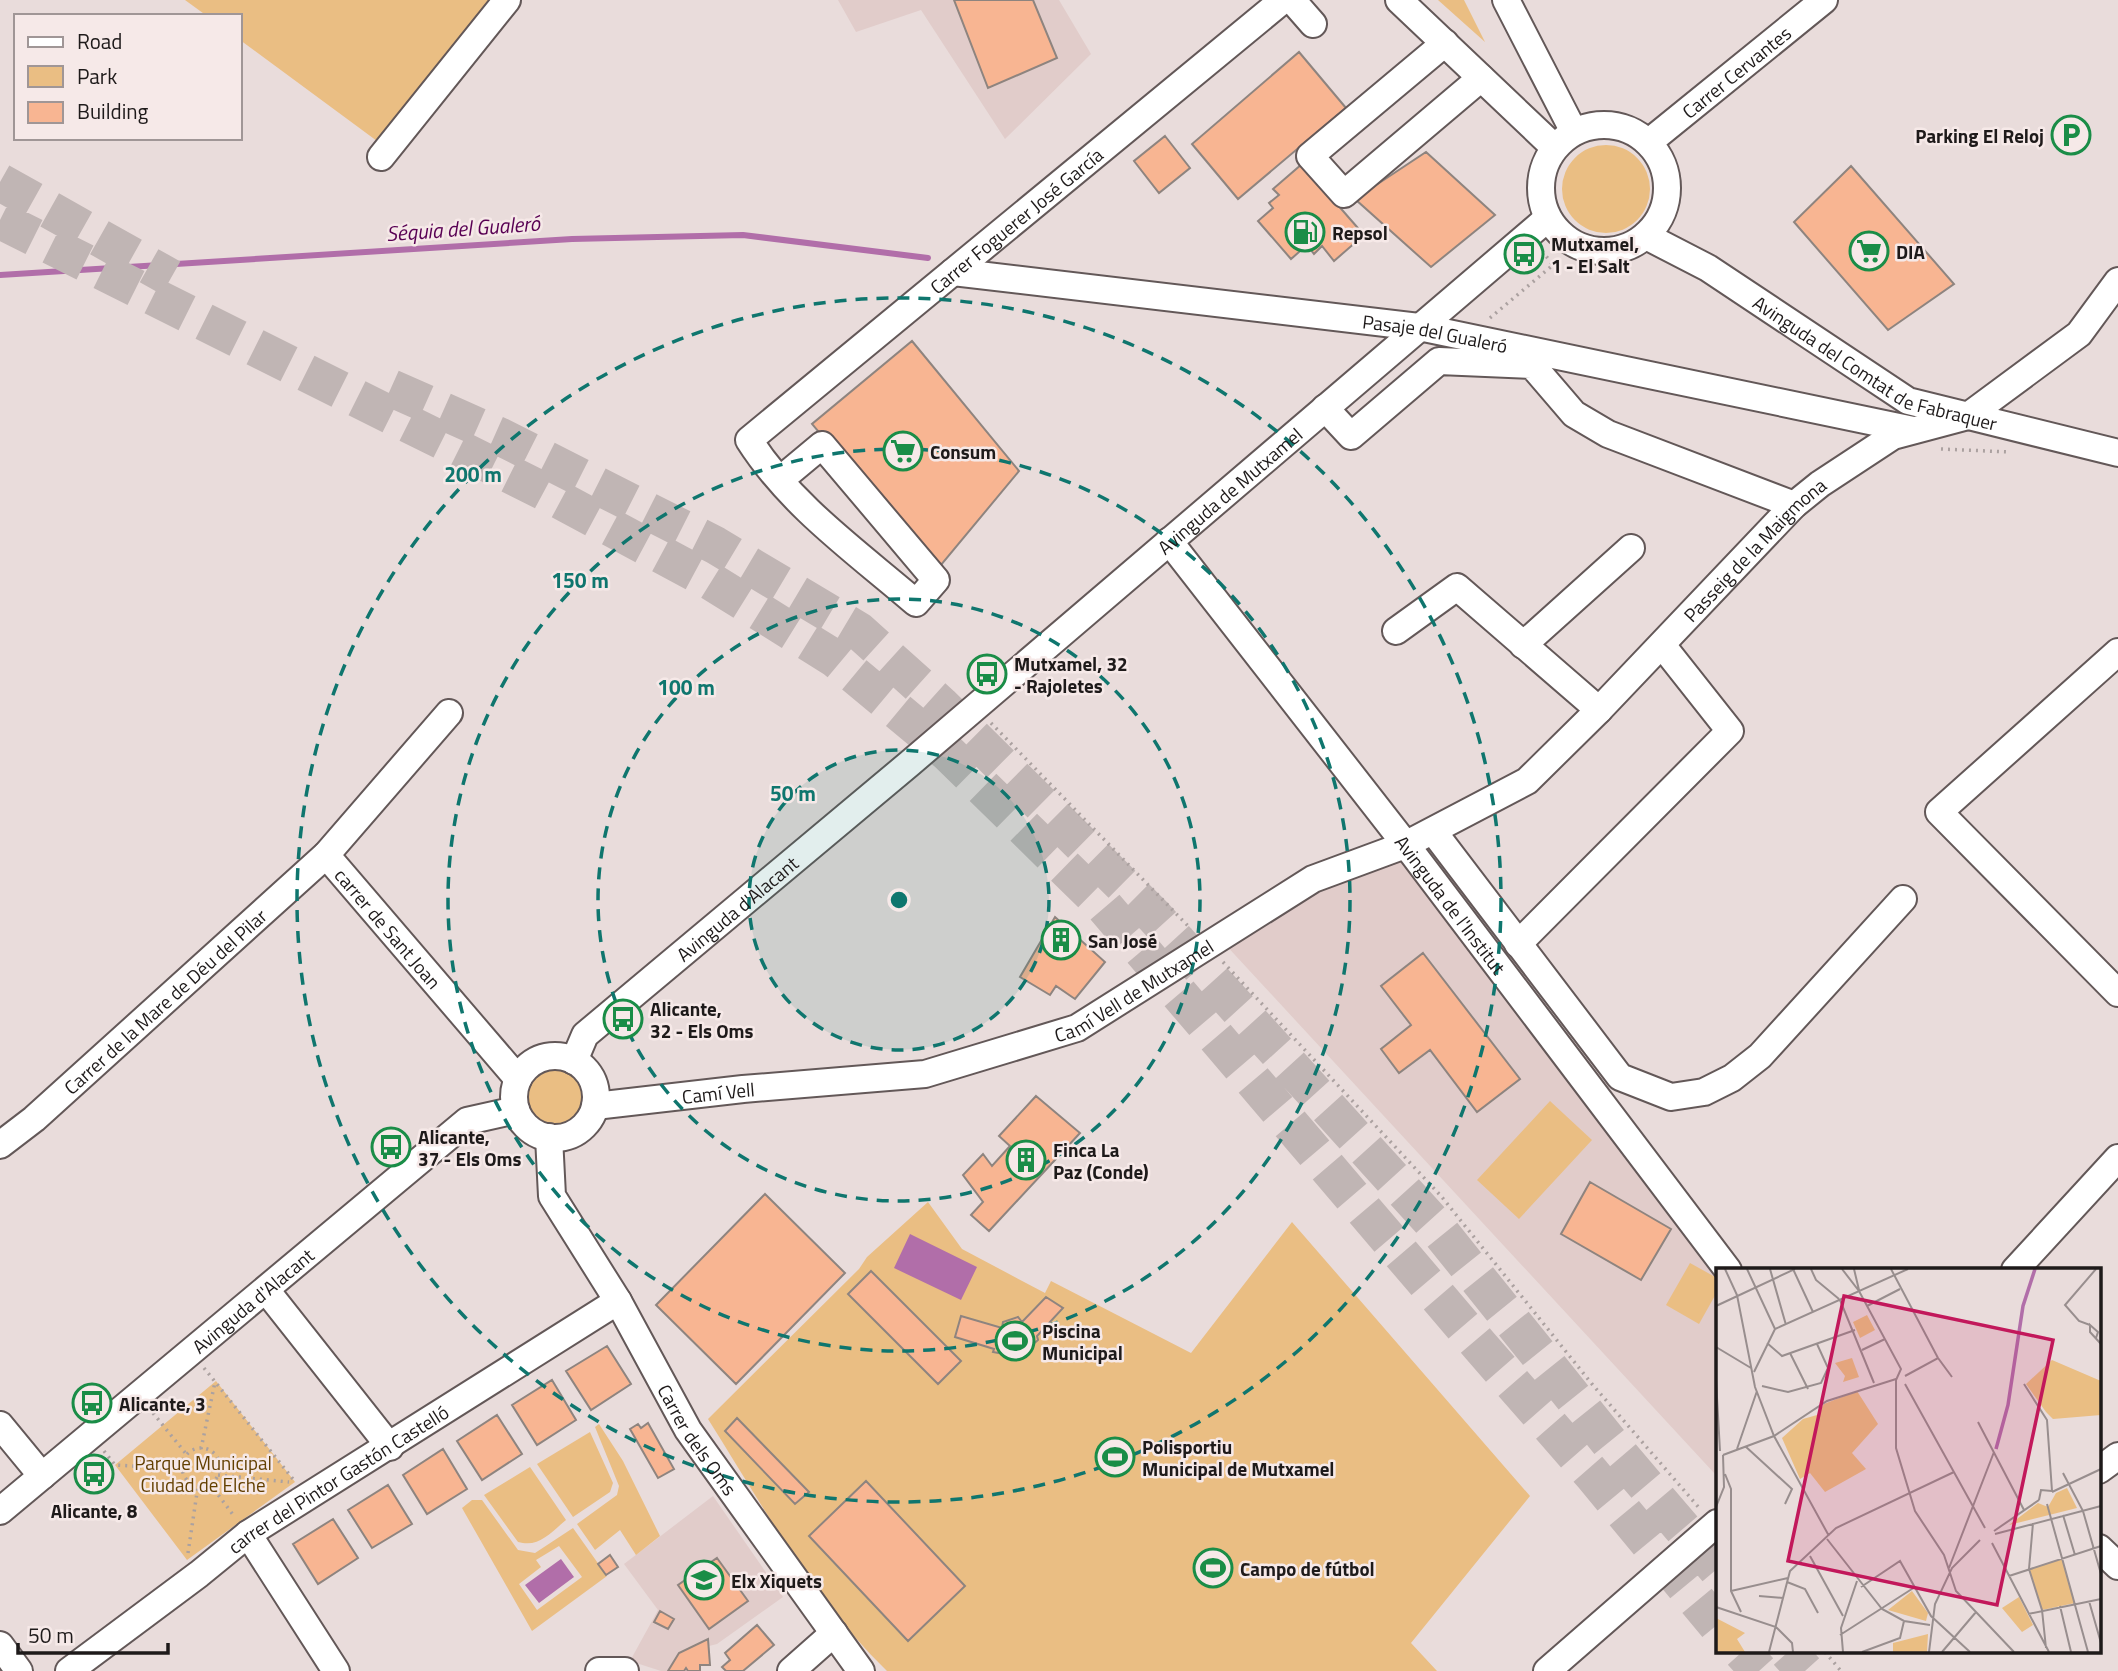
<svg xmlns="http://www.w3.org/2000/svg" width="2118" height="1671" font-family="'Titillium Web',sans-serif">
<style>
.built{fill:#e1ccca}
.green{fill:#eabe83;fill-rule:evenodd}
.water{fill:#b16ea9}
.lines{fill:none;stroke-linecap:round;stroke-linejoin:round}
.stream{stroke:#b16ea9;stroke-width:6}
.building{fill:#f8b592;stroke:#8e847f;stroke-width:2}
.highway-tunnel{stroke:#c0b5b4;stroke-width:38;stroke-dasharray:38 19;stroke-linecap:butt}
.minor-casing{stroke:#635858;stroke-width:30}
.path{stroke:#aba1a0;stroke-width:3.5;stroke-dasharray:2 5;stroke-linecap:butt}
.minor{stroke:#fff;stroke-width:26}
.ring{fill:none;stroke:#0f766e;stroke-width:3.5;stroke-dasharray:12 9}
.labels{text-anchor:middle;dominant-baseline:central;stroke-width:5;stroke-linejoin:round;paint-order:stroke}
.street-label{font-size:19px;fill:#1e1a1a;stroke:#f6e9e8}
.poi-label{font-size:19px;font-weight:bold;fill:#1e1a1a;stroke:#f6e9e8;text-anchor:start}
.park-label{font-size:19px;fill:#633f00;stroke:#f6e9e8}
.water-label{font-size:21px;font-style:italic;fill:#580053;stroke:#f6e9e8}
.inset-river{fill:none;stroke:#b16ea9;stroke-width:3.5}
.inset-road{fill:none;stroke:#988e8e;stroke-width:2}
.view{fill:#c2185b;fill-opacity:0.15;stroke:#c2185b;stroke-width:3.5}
.inset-edge{fill:none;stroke:#1e1a1a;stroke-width:3.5}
.centre{fill:#0f766e;stroke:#f6e9e8;stroke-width:3.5}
.ring-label{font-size:21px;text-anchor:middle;font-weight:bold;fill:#0f766e;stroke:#f6e9e8;stroke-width:5;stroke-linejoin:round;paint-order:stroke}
</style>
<rect width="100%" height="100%" fill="#e9dcdb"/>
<path class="built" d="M838,0H1059L1091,54L1005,139L921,10L856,32Z
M1410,856L1717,1270V1470L1715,1474L1223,942L1331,882Z
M713,1496L783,1597L717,1644L709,1646L710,1665H700V1671H661L630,1661L658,1610L624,1564Z"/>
<path class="green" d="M185,0H499L377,141L240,40V16H207Z
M1438,0H1464L1485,42Z
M1562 189a44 44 0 1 1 88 0a44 44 0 1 1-88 0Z
M523 1097a32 32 0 1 1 64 0a32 32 0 1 1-64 0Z
M1550,1101L1592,1140L1519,1219L1477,1180Z
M928,1202L962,1249L1045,1293L1051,1281L1191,1353L1292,1222L1530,1496L1411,1643L1437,1671H887C813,1599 763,1506 708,1419L859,1269L867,1257Z
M1690,1263L1717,1278V1292L1699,1324L1666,1305Z
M216,1381L295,1482L187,1560L115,1465Z
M599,1424L623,1461L660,1536L636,1555L620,1530L595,1550L577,1524L617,1495L619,1486L595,1427Z
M590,1432L613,1483L610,1492L573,1517L537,1464Z
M530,1467L566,1520C550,1533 539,1548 518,1542L484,1495Z
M472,1500H482L518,1550L535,1553L573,1528L607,1576L532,1631L462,1508ZM559,1546L582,1577L537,1610L519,1584L541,1567L536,1560Z"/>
<path class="water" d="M910,1234L977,1267L961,1300L894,1268Z
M561,1559L574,1577L539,1603L525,1585Z"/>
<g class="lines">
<path class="stream" d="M0,275L572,239L743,235L928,258"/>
</g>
<path class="building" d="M1033,0L1057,58L988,88L954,0Z
M1299,52L1346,108L1238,199L1192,144Z
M1165,136L1190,168L1159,193L1134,161Z
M1426,152L1495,215L1431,267L1355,199Z
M1302,164L1364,235L1334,261L1322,246L1314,254L1307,245L1291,259L1258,221L1273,208L1269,203L1279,195L1273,189Z
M1851,166L1954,284L1888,330L1794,222Z
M912,341L1019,471L936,571L812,424Z
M1055,917L1105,962L1075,999L1056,986L1050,995L1020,977Z
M1423,953L1520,1079L1477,1112L1430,1050L1399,1073L1381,1049L1411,1025L1381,986Z
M1036,1096L1080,1133L989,1231L971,1215L983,1202L963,1175L983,1154L992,1166L1010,1146L999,1136Z
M1590,1182L1671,1229L1641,1280L1561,1234Z
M765,1194L845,1273L736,1384L656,1305Z
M871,1271L961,1361L938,1384L848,1294Z
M1046,1297L1063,1308L1037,1336L1038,1340L1019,1357L993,1352L994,1349L955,1337L961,1316L1002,1328L1003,1322L1018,1317L1022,1322Z
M607,1346L631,1384L591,1410L566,1371Z
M552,1380L576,1420L537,1445L512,1405Z
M497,1415L522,1454L482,1480L457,1441Z
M737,1418L809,1492L795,1504L725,1431Z
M648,1423L674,1469L658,1478L630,1429L638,1424L641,1428Z
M443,1449L467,1489L427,1514L403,1475Z
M866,1481L965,1586L908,1641L809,1536Z
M388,1485L412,1524L372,1548L348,1510Z
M333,1519L358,1558L318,1584L293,1544Z
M610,1555L618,1567L606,1575L598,1564Z
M717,1558L748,1601L709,1629L678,1585Z
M660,1611L674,1619L668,1629L654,1622Z
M757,1625L774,1645L743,1671H726L722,1667L730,1660L725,1653Z
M708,1639L710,1665H700V1671H688L686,1668L684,1671H668L679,1653Z"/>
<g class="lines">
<path class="highway-tunnel" d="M0,182L171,278
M0,220L541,490L707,579L834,658L948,753L1104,906L1480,1346L1592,1474L1717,1625
M391,388L499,436L715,545L859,631L941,705L1154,916L1433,1223L1614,1448L1717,1569
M1742,1652L1759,1671
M1788,1652L1805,1671"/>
<defs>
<g id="minor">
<path d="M1292,0L1313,24"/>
<path d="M1399,0L1554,147"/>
<path d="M1506,0L1574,132"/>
<path d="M1445,43L1310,156L1344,194L1481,78"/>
<circle cx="1604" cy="188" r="63"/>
<path id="s1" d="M1649,142L1824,0"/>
<path d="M381,157L507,0"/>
<path id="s2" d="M1648,237L1708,268L1908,401L2118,453"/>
<path id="s3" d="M953,272L1419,327L1913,430"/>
<path d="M1325,408L1351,436L1439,361L1532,365L1574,414L1608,434L1794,505"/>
<path id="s4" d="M780,480L822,445L936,580L916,603C858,553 791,506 749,440L1283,0"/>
<path id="s5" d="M1169,541L1413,854L1728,1270"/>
<path d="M1396,631L1457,587L1599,710"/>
<path d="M1523,645L1631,548"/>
<path d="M2118,652L1939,812L2118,993"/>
<path id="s6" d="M449,713L326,855L518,1079"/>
<path d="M1433,831L1620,1077L1671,1097L1704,1092L1732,1078L1760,1056L1903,899"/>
<path d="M1518,944L1730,731L1662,645"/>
<circle cx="555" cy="1097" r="41"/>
<path id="s7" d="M574,1061L585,1035L909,764L1548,218"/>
<path id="s8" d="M595,1106L743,1089L925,1074L1077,1028L1313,879L1405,845L1527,781L1599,710L1794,505L1820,484L1893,436L1968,416L2079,334L2118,281"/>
<path id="s9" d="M549,1137L552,1196L618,1301L688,1430L861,1671"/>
<path id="s10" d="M0,1145L34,1119L326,855"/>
<path d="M2015,1270L2118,1158"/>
<path d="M266,1290L390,1447"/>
<path d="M0,1425L42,1476"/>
<path d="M2099,1470L2118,1456"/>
<path id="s11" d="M0,1511L467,1121L516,1110"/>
<path d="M248,1534L336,1671"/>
<path d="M2099,1548L2118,1566"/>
<path d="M0,1645L19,1671"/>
<path id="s12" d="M69,1671L199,1574L248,1534L618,1301"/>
<path d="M599,1671H625"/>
<path d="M791,1671L834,1633"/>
<path d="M1547,1671L1717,1523"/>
</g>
</defs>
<use href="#minor" class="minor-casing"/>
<path class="path" d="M1490,318L1553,265L1542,251
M1941,449L2010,452
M991,723L1191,929
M1223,962L1441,1196L1592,1384L1701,1510
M204,1368L293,1479
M153,1413L187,1455
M182 1467a19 19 0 1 1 38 0a19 19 0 1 1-38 0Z
M201,1449L215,1382
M104,1451L115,1465L182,1469
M218,1475L289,1482
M210,1484L234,1516
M188,1553L198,1486
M1825,1652L1841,1671"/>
<use href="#minor" class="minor"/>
</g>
<circle cx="899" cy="900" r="150" fill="#0f766e" fill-opacity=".12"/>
<g class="ring">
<circle cx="899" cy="900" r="150"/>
<circle cx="899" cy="900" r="301"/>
<circle cx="899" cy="900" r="451"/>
<circle cx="899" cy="900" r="602"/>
</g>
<defs>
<symbol id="parking-ring" viewBox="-11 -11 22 22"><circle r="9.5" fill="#f6e9e8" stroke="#1a8d47" stroke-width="1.5"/><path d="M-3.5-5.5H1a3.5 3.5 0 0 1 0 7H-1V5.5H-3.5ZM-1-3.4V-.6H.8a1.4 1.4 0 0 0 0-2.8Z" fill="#1a8d47"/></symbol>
<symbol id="fuel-ring" viewBox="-11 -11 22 22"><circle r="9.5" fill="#f6e9e8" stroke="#1a8d47" stroke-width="1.5"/><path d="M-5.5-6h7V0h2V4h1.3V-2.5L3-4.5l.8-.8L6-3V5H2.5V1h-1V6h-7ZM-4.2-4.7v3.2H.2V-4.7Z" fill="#1a8d47"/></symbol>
<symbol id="supermarket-ring" viewBox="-11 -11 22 22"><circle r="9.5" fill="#f6e9e8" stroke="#1a8d47" stroke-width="1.5"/><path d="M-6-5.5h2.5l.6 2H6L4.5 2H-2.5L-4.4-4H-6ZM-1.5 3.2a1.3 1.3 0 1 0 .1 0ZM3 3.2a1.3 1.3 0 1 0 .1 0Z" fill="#1a8d47"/></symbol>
<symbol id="bus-ring" viewBox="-11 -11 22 22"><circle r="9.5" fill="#f6e9e8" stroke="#1a8d47" stroke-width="1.5"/><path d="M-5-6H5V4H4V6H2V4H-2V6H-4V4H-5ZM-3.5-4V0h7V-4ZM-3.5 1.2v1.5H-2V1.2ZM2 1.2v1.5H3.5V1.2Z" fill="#1a8d47"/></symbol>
<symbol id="building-ring" viewBox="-11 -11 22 22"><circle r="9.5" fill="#f6e9e8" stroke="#1a8d47" stroke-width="1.5"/><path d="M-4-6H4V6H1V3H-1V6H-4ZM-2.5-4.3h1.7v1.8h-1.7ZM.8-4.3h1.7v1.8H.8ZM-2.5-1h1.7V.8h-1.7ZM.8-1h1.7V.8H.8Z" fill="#1a8d47"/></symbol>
<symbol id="stadium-ring" viewBox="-11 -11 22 22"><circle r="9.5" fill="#f6e9e8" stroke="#1a8d47" stroke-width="1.5"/><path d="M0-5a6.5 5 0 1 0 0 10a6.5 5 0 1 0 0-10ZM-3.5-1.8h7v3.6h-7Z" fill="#1a8d47"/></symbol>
<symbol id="school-ring" viewBox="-11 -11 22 22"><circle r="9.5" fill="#f6e9e8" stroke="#1a8d47" stroke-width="1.5"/><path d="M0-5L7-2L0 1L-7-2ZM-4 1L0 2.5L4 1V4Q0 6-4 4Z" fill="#1a8d47"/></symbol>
</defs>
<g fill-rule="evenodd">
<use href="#parking-ring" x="2049" y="113" width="44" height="44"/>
<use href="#fuel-ring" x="1283" y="210" width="44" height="44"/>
<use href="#supermarket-ring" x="1847" y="229" width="44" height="44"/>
<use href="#bus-ring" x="1502" y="232" width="44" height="44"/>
<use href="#supermarket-ring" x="881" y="429" width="44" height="44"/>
<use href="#bus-ring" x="965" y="652" width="44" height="44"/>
<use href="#building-ring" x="1039" y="918" width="44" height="44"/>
<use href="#bus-ring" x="601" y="997" width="44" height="44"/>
<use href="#bus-ring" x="369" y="1125" width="44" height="44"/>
<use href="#building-ring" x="1004" y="1138" width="44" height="44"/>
<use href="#stadium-ring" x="993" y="1319" width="44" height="44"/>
<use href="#bus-ring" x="70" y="1381" width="44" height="44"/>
<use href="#stadium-ring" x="1093" y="1435" width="44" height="44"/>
<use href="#bus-ring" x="72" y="1452" width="44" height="44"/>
<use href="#stadium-ring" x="1191" y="1546" width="44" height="44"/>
<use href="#school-ring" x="682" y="1558" width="44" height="44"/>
</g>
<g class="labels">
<g class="street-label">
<text stroke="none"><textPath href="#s1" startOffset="112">Carrer Cervantes</textPath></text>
<text stroke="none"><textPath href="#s4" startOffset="842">Carrer Foguerer José García</textPath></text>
<text stroke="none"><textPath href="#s3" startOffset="486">Pasaje del Gualeró</textPath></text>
<text stroke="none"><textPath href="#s2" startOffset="262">Avinguda del Comtat de Fabraquer</textPath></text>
<text stroke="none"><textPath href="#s7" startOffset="872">Avinguda de Mutxamel</textPath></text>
<text stroke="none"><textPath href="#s8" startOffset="1330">Passeig de la Maigmona</textPath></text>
<text stroke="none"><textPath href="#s5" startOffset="460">Avinguda de l'Institut</textPath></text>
<text stroke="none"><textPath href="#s7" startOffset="226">Avinguda d'Alacant</textPath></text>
<text stroke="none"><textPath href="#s6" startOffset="284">carrer de Sant Joan</textPath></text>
<text stroke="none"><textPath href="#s8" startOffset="558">Camí Vell de Mutxamel</textPath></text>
<text stroke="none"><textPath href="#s10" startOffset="219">Carrer de la Mare de Déu del Pilar</textPath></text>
<text stroke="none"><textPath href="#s8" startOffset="124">Camí Vell</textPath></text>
<text stroke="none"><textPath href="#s11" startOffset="329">Avinguda d'Alacant</textPath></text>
<text stroke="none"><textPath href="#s9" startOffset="343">Carrer dels Oms</textPath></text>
<text stroke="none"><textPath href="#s12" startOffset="331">carrer del Pintor Gastón Castelló</textPath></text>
</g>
<g class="poi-label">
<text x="2044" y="135" text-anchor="end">Parking El Reloj</text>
<text x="1332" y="232">Repsol</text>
<text x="1551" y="243">Mutxamel,<tspan x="1551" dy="22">1 - El Salt</tspan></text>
<text x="1896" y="251">DIA</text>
<text x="930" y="451">Consum</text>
<text x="1014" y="663">Mutxamel, 32<tspan x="1014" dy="22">- Rajoletes</tspan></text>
<text x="1088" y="940">San José</text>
<text x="650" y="1008">Alicante,<tspan x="650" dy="22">32 - Els Oms</tspan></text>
<text x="418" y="1136">Alicante,<tspan x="418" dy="22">37 - Els Oms</tspan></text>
<text x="1053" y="1149">Finca La<tspan x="1053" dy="22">Paz (Conde)</tspan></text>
<text x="1042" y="1330">Piscina<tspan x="1042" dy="22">Municipal</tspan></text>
<text x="119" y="1403">Alicante, 3</text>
<text x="1142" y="1446">Polisportiu<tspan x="1142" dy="22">Municipal de Mutxamel</tspan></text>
<text x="94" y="1510" text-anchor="middle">Alicante, 8</text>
<text x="1240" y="1568">Campo de fútbol</text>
<text x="731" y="1580">Elx Xiquets</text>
</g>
<g class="park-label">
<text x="203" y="1462">Parque Municipal<tspan x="203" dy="22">Ciudad de Elche</tspan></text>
</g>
<g class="water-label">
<text transform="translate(463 228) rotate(-4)">Séquia del Gualeró</text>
</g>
</g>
<g transform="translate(1716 1268)">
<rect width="385" height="385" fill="#e9dcdb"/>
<path d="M151,47L159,62L144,70L137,54ZM136,90L143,109L127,114L129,108L119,95ZM336,92L385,113V147L337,151L330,144L310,116ZM141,123L162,156L136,185L150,201L109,224L94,205L84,211L66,170L87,151L101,147L108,136ZM351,220L361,240L293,257L322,235L332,239L340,225ZM346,291L359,335L326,342L313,301ZM196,323L212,345L210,353L172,342ZM303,329L317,357L306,364L286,340ZM0,350L29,365L21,371L29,384H0ZM212,366L211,384H177V375Z" fill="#eabe83"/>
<path class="inset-river" d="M280,181L292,137L307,38L319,1"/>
<path class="inset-road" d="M9,1L21,27L39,119L58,168L113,268M31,1L59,61M54,1L70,57M77,1L97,44M95,1L100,12L123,31M126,1L143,23L185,101L180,112V180L199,243L228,287L240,323L298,384M138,1L143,22M175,1L222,90M124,32L158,115M0,38L79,1M151,38L184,21M374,57L363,53L349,37L380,1M380,70L382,64L374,57V64L385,76M51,75L66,88L139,62M0,79L35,100M146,82L169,71M74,85L92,121M38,104L59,61L192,1M189,108L222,90L236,109M0,112L4,183M189,116L269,260M308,116L331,152L336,223M46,118L72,124L105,115L112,100L101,76M262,154L308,242M29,178L76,221L69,236M21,181L41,123M7,187L58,168L111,133L180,111M347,205L367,243L385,306M9,206L15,221V323L25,344M336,224L385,201M323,232L325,222L336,223M331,236L372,384M0,239L8,219L7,187M347,247L359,287M317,255L313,301L326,342L330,380M278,263L323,232M279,266L385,238M111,271L166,341L188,353L214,357M276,275L333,384M94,288L127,348M233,300L278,184M293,308L385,278M71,314L89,321L102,345M145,319L184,293L215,348L254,384M15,323L72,310M43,328L67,330M373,333L385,375M344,338L355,384M0,339L60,359L76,375L77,384M312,346L385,331M124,367L199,319M53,384L74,303L120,260L238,204M127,384L125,360L141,313M146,384L184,370L188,353M213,384L219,336L236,300L264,272M226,384L260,344"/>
<path class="view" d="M128,28L337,72L281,337L72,293Z"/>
<rect width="385" height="385" class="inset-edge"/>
</g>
<circle cx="899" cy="900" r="10" class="centre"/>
<g class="ring-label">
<text x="473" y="482">200 m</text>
<text x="580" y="588">150 m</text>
<text x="686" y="695">100 m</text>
<text x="793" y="801">50 m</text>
</g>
<rect x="14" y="14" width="228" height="126" fill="#f6e9e8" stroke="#a09696" stroke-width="2"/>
<rect x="28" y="37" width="35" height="10" fill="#ffffff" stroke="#a09696" stroke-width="2"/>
<text x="77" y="49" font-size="21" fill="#1e1a1a">Road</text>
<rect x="28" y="66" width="35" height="21" fill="#eabe83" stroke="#a09696" stroke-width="2"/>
<text x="77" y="84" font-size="21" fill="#1e1a1a">Park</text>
<rect x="28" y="102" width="35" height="21" fill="#f8b592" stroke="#a09696" stroke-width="2"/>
<text x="77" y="119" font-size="21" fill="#1e1a1a">Building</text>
<path d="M18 1643v10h150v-10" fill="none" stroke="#1e1a1a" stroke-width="3.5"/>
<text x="28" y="1643" font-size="21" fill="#1e1a1a" stroke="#f6e9e8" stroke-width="5" paint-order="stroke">50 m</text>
</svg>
